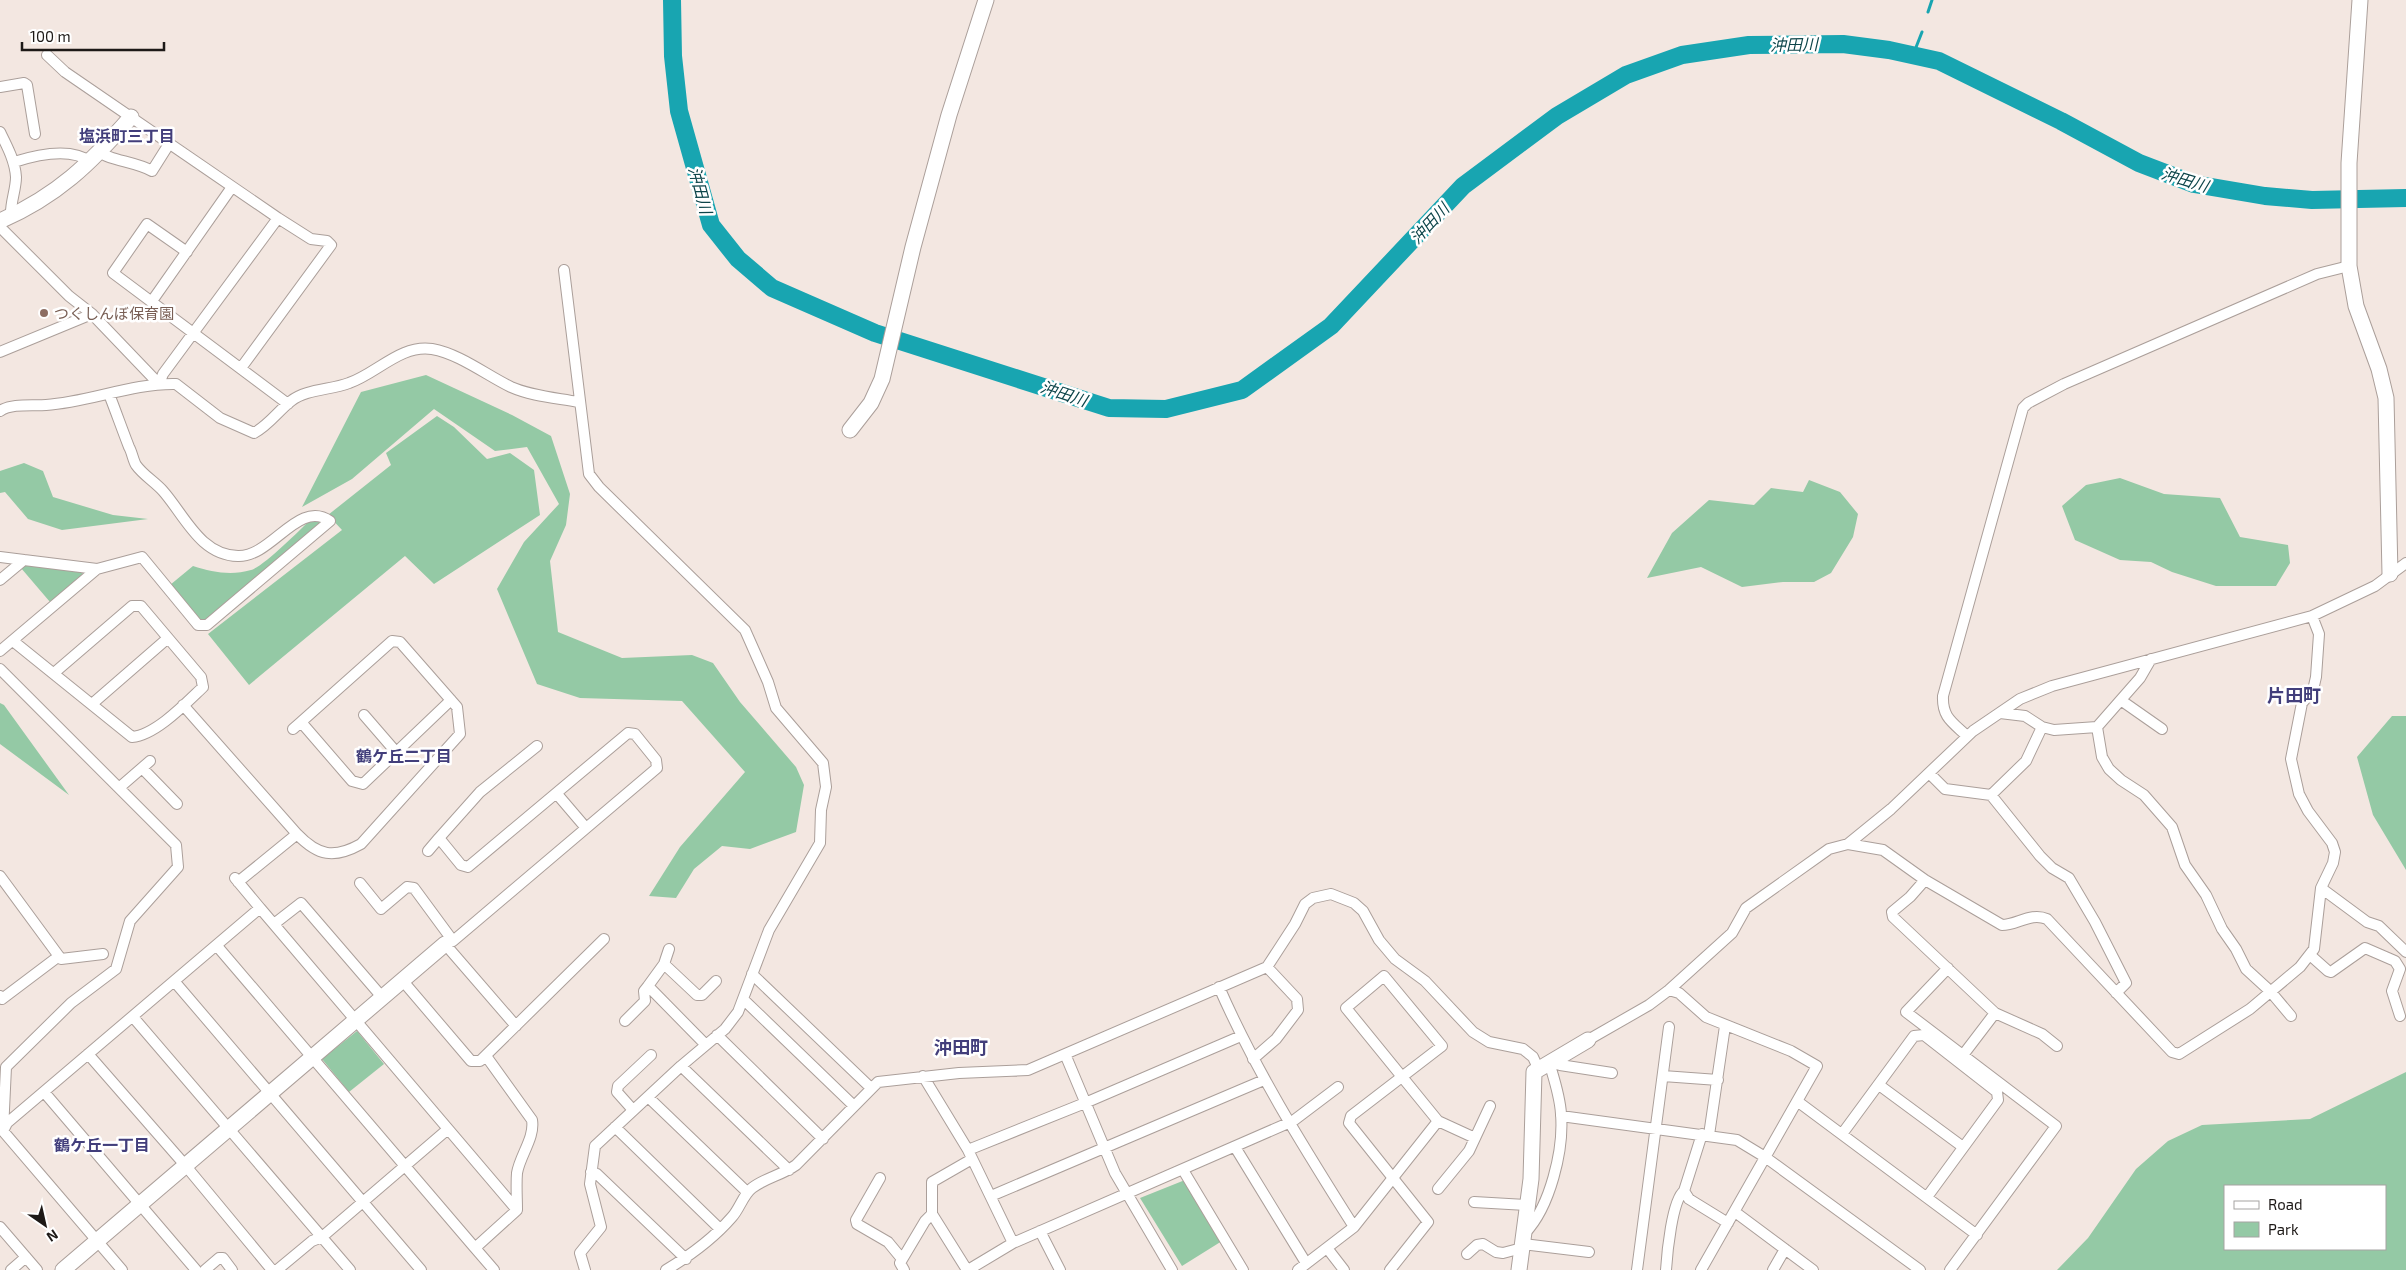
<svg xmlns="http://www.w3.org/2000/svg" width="2406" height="1270" font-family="'Exo 2','Noto Sans JP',sans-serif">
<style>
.green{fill:#94c9a5;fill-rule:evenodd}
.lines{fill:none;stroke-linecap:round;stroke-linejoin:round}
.stream{stroke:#18a5b1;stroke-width:3}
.river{stroke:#18a5b1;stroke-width:18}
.street-casing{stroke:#ab9f9a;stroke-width:12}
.secondary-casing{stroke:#ab9f9a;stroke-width:17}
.street{stroke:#fff;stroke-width:10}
.secondary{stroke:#fff;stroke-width:15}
.education-dot{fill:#8d6e63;stroke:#fff;stroke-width:2}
.labels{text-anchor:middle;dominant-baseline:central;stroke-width:5;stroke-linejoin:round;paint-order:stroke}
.education-label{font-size:15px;fill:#785e54;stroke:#fff;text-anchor:start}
.water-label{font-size:16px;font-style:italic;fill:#0d454a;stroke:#fff}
.neighbourhood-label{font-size:16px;font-weight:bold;fill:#423e7b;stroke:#fff}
.quarter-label{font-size:18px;font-weight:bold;fill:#423e7b;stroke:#fff}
</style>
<rect width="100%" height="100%" fill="#f3e7e1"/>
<path class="green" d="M426,375L512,415L551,436L570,494L566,525L550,561L558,632L622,658L692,655L713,663L740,702L796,767L804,785L796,832L750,849L722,846L694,869L676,898L649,896L680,847L745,772L682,701L580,698L537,684L497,589L524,542L559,504L527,447L495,451L434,409L352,479L302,507L361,392Z
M437,416L454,427L487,459L510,453L534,470L540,515L434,584L405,556L249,685L208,634L342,530L328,515L391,465L386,453Z
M24,463L43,471L53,497L113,515L148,519L62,530L28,519L5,492L0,493V471Z
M2120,478L2164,494L2220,498L2240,537L2288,545L2290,563L2276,586H2216L2172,572L2151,562L2120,560L2075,540L2062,506L2086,485Z
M1809,480L1840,492L1858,514L1853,537L1831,573L1814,582H1783L1742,587L1701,567L1647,578L1672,533L1709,500L1754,505L1771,488L1803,492Z
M310,520L323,522L207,620H200L170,585L193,566C212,572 231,576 251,570C263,567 299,531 310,520Z
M24,565L82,572L83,575L50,602L21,568Z
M0,703L4,705L69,795L0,744Z
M2392,716H2406V870L2373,815L2357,757Z
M357,1031L384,1064L349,1092L322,1059Z
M2406,1072V1270H2057L2088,1238L2136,1169L2168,1141L2202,1125L2310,1119ZM2225,1186H2385V1249H2225Z
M1185,1180L1222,1241L1182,1266L1140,1198Z"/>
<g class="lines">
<path class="stream" d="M1928,12L1932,0
M1913,55L1922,32"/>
<path class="river" d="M672,0L673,56L679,111L711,225L738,259L772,288L875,333L1109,408L1166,409L1242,390L1331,326L1463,186L1557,116L1626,75L1682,55L1749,45L1843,44L1889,50L1939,61L2061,121L2139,163L2194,184L2265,196L2312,200L2406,198"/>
<defs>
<path id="street" d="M47,55L65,72L278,218L311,239L327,241L331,245L241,368
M0,87L24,83L27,85L35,134
M0,132C7,146 15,161 16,177C16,190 10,203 11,216
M100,152C108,160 137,162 152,171L169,144
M14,162C36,155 71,147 91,162
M0,227L69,296L92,314L159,384L163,374L278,218
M187,252L147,224L113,273L288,404
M564,270L589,474L599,487L745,630L768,682L776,708L823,763L826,787L821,810L820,843L769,930L738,1012L725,1029L681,1066L595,1146L590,1184L601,1227L580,1253L585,1270
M152,301L232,187
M0,352L92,314
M0,411C12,403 32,406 46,405C90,402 132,383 176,384L220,418L254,433C269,425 278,411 291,401C306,389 331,390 349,383C376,374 401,344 432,349C460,354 486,375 511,387C531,396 557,398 578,402
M0,557L24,560
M0,580L24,560L97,569L142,557L198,625H207L330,521C298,499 272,557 238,556C200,555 185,516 163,491C155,482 143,475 136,465C133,460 132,452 129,447C122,429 116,412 109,394
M13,641L132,737C156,735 186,703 203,687L201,677L141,606H132L54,673
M0,651L97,569
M0,669L176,845L178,867L130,921L116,969L71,1003L6,1067L3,1131L122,1270
M2122,701L2162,729
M92,704L168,638
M183,705L297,834L238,882
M2000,713L2025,716L2042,727L2054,730L2097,727L2102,757L2109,769L2121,780L2144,795L2172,827L2185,865L2206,895L2222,929L2236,949L2246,969L2270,991L2291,1016
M364,715L396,752
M2097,727L2140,678L2151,659
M293,729L301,722
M1967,736C1952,722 1942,717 1943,696L2023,408L2028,403L2064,384L2317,274L2349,266
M142,768L177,804
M1929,773L1945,789L1991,795L2040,856L2052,868L2069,878L2095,922L2126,983L2116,993
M120,787L150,761
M557,794L586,828
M1991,795L2026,761L2042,727
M297,834C318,856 334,859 361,844L460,734L457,707L400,642L392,641L301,722L352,781L363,784L451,700
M1848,844L1883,850L1925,880L2002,925C2017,925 2031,912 2047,919L2172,1052L2179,1054L2250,1009L2300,967L2314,949L2321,888L2333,863L2335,852L2332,843L2308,811L2299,794L2291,759L2302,703L2313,690L2316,677L2319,634L2312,616
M428,851L439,838
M0,876L61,959L103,954
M235,878L260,908
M1925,880L1910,897L1892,912L1893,917L1995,1013
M360,883L381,909L407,887L414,888L453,941
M2321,888L2367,922L2379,926L2406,952
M274,924L301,903L382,997
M217,946L475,1248
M2310,955L2328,971L2331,972L2365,948L2395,961L2400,969L2392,991L2400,1016
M664,964L669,949
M1948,968L1906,1012L2056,1126L1950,1270
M752,974L871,1088
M402,980L471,1061H480L604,939
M174,981L421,1270
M1219,987C1256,1072 1305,1149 1354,1227
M1669,990L1679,993L1706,1017L1791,1051L1817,1066L1701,1270
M0,996L2,999L59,956
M743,999L854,1106
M133,1017L350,1270
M625,1021L645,1001L644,991L648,986
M516,1026L445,944L453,941L657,768L656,760L635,734L628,733L468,867L461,865L439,838L480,792L537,746
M717,1035L823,1139
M1588,1040L1649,1005L1669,990L1732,933L1746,908L1829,849L1848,844L1891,809L1973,731L2020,699L2052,686L2312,616L2375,586L2406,563
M705,1044L648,986L664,964L697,995H702L716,981
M88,1054L185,1165L272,1270
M1065,1054L1115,1173L1172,1270
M1963,1055L1995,1013L2042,1034L2057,1046
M486,1056L532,1120C535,1138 520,1155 517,1173C516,1185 517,1198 517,1210
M1253,1059L1276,1039L1298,1010L1297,999L1267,967
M1549,1062L1560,1065L1612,1073
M681,1066L789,1170
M923,1076L968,1150L1013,1243
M1663,1076L1718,1080
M1879,1085L1963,1147
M44,1092L196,1270
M648,1097L747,1192
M1797,1101L1977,1235
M633,1110L617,1092L618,1086L651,1055
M1561,1116L1737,1140L1765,1157L1920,1270
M1438,1121L1475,1138
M615,1127L720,1229
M3,1131L7,1123L260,908L517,1210L475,1248L494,1270
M1702,1134L1684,1191L1689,1199L1728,1223
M1842,1134L1914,1036L1924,1035L1997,1092L1998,1100L1927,1197
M1709,1135L1725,1026
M1235,1147L1306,1263
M968,1150L1085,1103L1241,1036
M1183,1170L1243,1270
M591,1172L597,1174L686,1259
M880,1178L856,1220L857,1224L888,1242L902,1259
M1438,1189L1469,1151L1490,1106
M991,1196L1264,1080
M1474,1202L1528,1205
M1735,1212L1813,1270
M932,1214L967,1270
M0,1227L37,1270
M1040,1231L1060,1270
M1525,1233C1550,1207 1564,1150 1561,1114C1560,1096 1554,1079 1549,1062
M1523,1244L1589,1252
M1327,1248L1344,1270
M1467,1254L1477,1245L1483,1244L1496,1252L1503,1253L1522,1248
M11,1270L26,1257
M205,1270L219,1258H223L232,1270
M277,1270L312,1241L322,1237L448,1129
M666,1270C691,1255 713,1239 732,1217C740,1208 743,1195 752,1188C765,1178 782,1175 796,1165L878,1082L959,1073L1028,1070L1267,967L1295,924L1305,904L1313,898L1331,894L1354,903L1363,911L1379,940L1395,959L1425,981L1473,1032L1489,1042L1523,1049L1533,1057L1538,1068
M904,1270L900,1263L925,1221L932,1214V1182L972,1159
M968,1270L1013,1243L1293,1121L1338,1087
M1298,1270L1354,1227L1438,1121L1346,1008L1384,976L1442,1046L1351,1116L1349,1123L1428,1222L1390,1270
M1637,1270L1669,1027
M1666,1270C1667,1254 1672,1200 1684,1191
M1773,1270L1785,1249"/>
<path id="secondary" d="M2360,0L2349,163V266L2356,306L2379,369L2386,398L2390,574
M0,221C57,196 90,164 131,117
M850,430L871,403L882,379L913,247L949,115L986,0
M63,1270L445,944
M1519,1270L1531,1179L1534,1072L1588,1040"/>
</defs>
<use href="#street" class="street-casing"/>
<use href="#secondary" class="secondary-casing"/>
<use href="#street" class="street"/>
<use href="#secondary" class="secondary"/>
</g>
<circle class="education-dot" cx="44" cy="313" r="5"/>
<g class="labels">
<g class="education-label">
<text x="54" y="313">つくしんぼ保育園</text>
</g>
<g class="water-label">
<text transform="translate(1794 44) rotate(-1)">沖田川</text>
<text transform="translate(2185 179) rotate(17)">沖田川</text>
<text transform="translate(701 190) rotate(75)">沖田川</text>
<text transform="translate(1429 223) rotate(-47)">沖田川</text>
<text transform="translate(1064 393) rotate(18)">沖田川</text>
</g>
<g class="neighbourhood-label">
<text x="127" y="135">塩浜町三丁目</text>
<text x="404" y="755">鶴ケ丘二丁目</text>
<text x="102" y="1144">鶴ケ丘一丁目</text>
</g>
<g class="quarter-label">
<text x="2294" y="695">片田町</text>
<text x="961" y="1047">沖田町</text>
</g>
</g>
<rect x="2224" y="1185" width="162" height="65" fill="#ffffff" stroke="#a5a3a2"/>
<rect x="2234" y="1201" width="25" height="8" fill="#ffffff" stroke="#a5a3a2"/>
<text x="2268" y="1210" font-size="15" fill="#1d1917">Road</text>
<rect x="2234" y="1222" width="25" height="15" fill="#94c9a5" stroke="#a5a3a2"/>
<text x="2268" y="1235" font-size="15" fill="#1d1917">Park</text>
<g transform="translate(45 1225) rotate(146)" stroke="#ffffff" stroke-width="4" paint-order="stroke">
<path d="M0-4L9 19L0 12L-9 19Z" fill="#1d1917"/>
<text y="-8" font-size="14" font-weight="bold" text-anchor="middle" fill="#1d1917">N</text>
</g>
<path d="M22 42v8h142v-8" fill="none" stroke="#1d1917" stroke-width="2.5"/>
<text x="30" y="42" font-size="15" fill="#1d1917" stroke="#ffffff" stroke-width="4" paint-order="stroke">100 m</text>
</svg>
